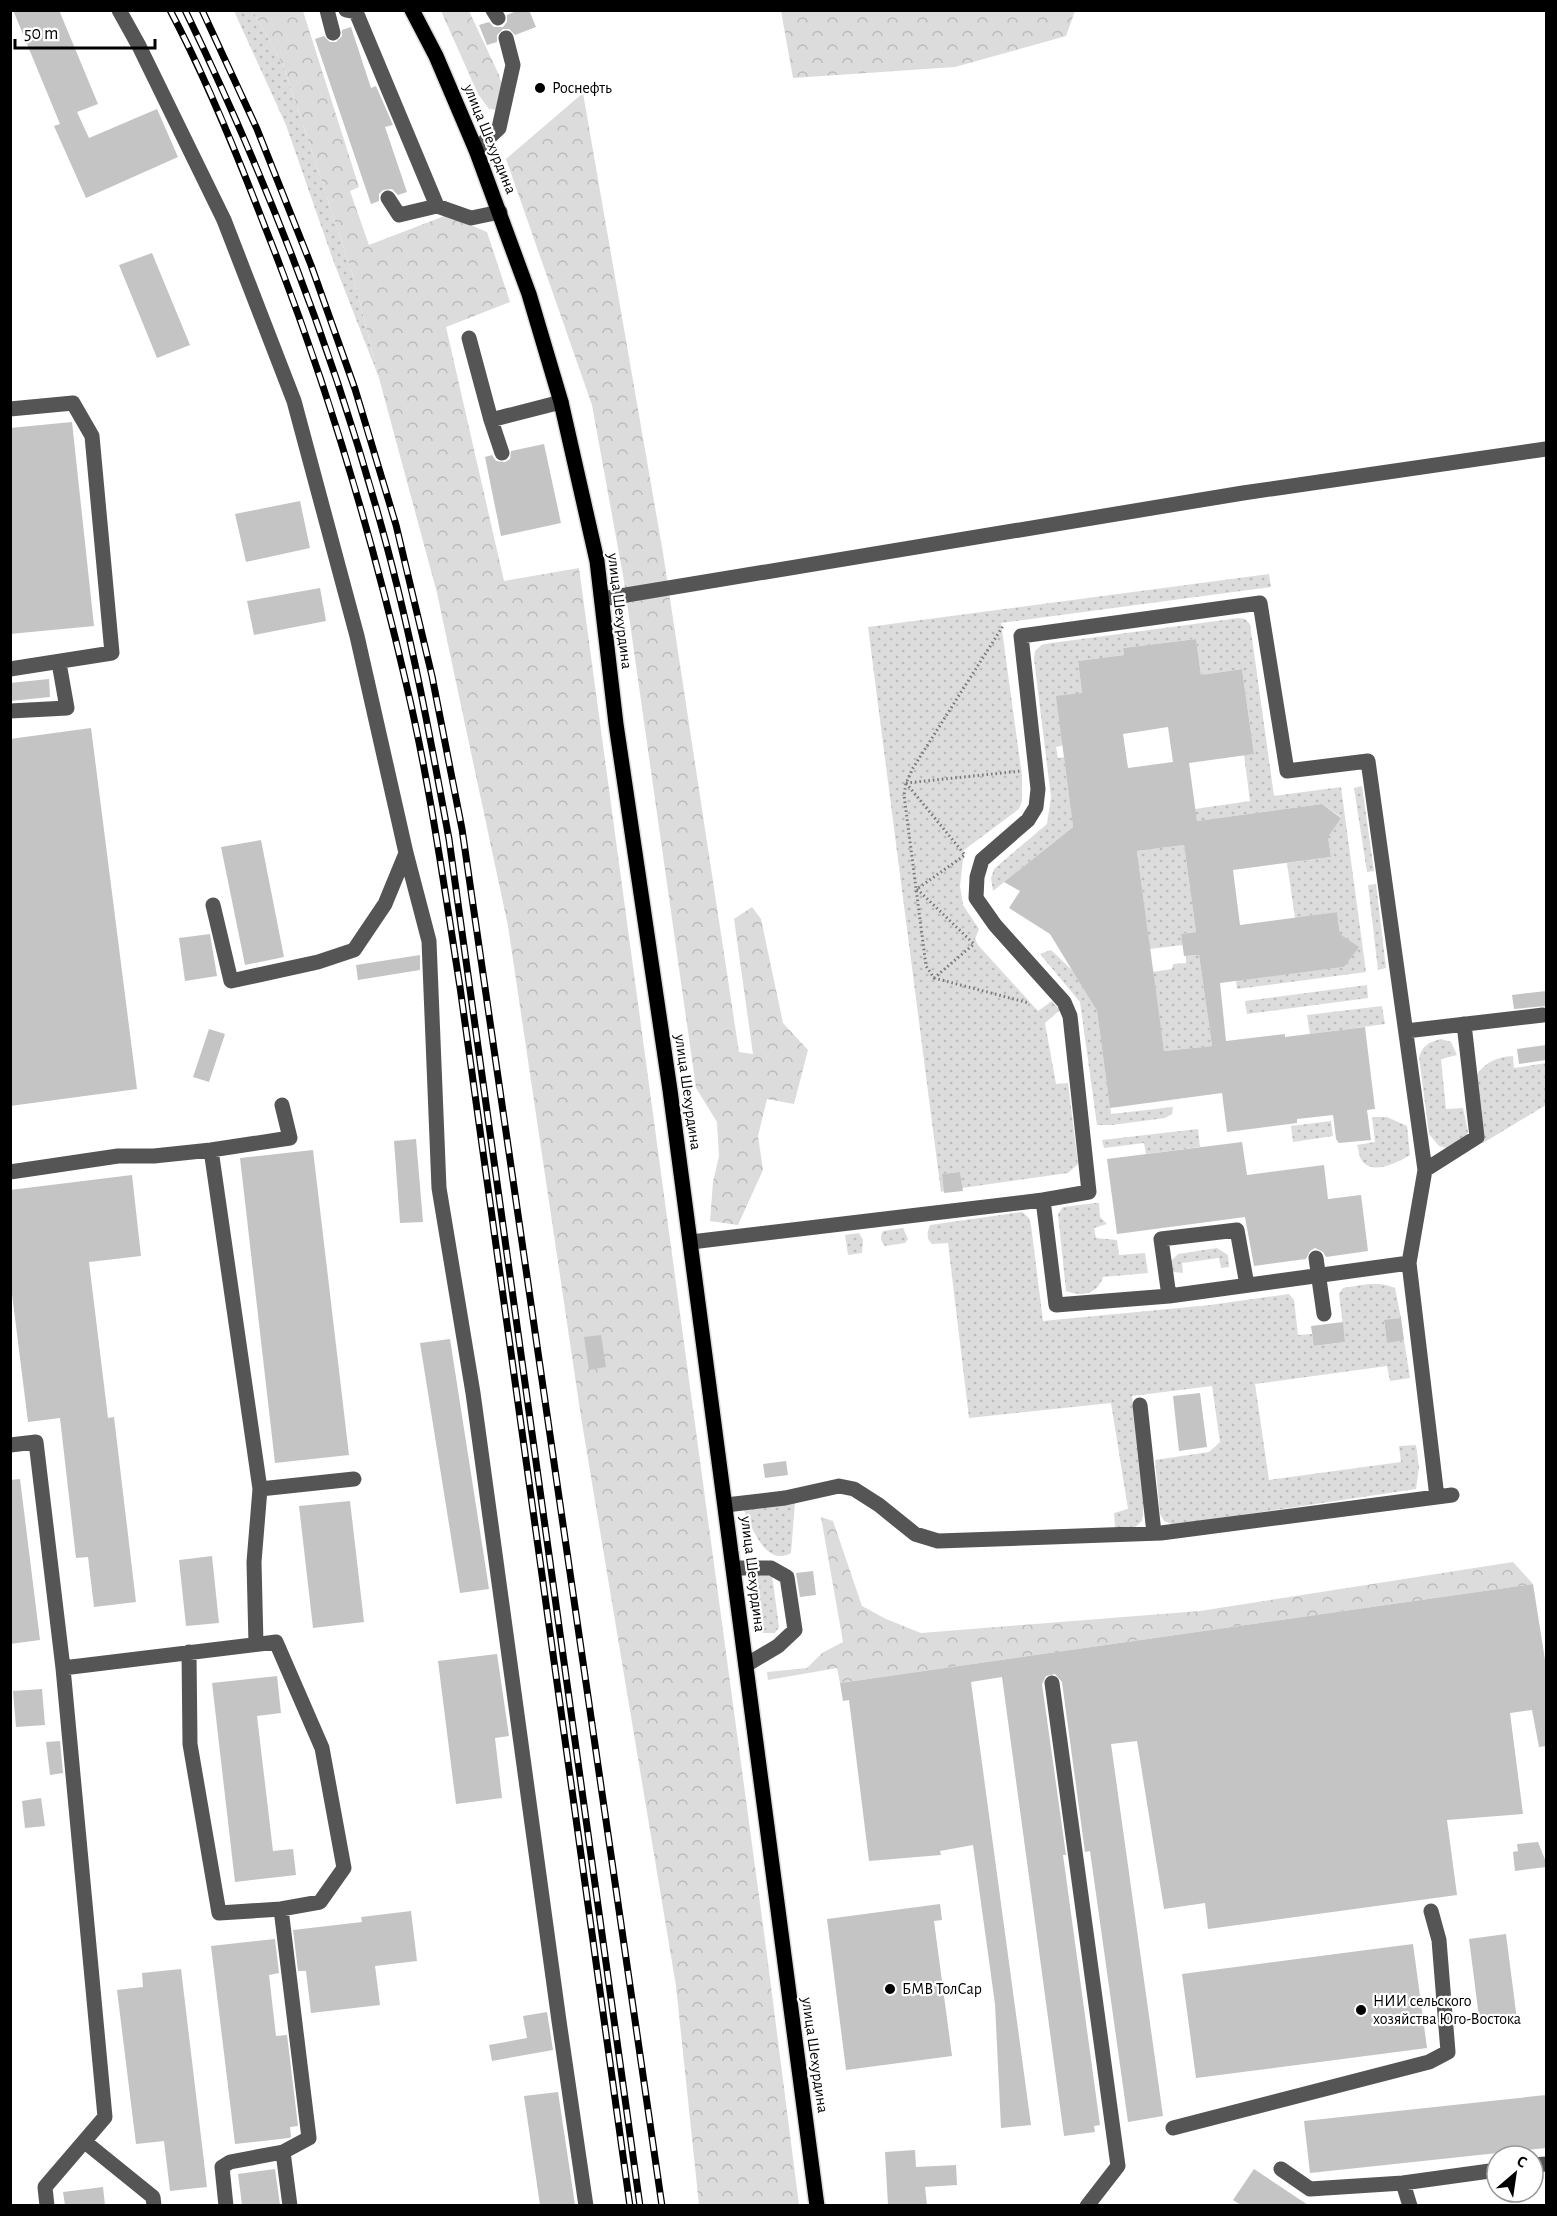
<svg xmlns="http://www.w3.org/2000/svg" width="1557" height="2216" font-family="'Alegreya Sans',sans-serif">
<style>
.green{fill:url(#green-dots)}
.forest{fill:url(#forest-crowns)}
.building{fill:#c4c4c4;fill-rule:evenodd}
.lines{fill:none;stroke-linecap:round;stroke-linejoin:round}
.major-casing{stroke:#dbdbdb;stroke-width:18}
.path{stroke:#777;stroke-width:3;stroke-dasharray:1.5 3;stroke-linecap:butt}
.minor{stroke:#555;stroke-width:15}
.major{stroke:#000;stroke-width:15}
.rail-casing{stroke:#000;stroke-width:7}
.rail{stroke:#fff;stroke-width:4.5;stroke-dasharray:14;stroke-linecap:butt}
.poi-dot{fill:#000;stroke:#fff;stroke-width:2}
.labels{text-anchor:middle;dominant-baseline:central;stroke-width:4.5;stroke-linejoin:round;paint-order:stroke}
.poi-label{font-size:16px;fill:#000;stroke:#fff;text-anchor:start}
.street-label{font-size:16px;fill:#000;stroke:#fff}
</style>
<defs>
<pattern id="green-dots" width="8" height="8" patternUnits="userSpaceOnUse" patternTransform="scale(1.5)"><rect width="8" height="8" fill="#dcdcdc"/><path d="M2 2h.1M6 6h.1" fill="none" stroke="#bbb" stroke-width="1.8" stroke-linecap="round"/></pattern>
<pattern id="forest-crowns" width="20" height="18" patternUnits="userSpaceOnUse" patternTransform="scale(1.5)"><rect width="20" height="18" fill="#dcdcdc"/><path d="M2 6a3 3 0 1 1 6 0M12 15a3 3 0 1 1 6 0" fill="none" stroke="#bbb"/></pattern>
</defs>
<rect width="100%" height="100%" fill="#fff"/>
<path class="green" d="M234,11H253L284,67L354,279L379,378L333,260L286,125Z
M1269,574L1271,587L1001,623L1022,776V801L1019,809L964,850L960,886L963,905L979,929L975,939L978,945L1038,1011L1052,1001L1060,1010L1045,1023L1056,1084L1068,1083L1078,1164L1068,1173L962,1188L960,1172L942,1174L944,1191L941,1192L868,627Z
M1239,618L1245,619L1250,624L1274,796L1341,787L1366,972L1237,989L1236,980L1344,967L1358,947L1340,934L1337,912L1295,918L1287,863L1331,857L1328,837L1341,817L1322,804L1197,821L1195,809L1250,801L1244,755L1254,754L1242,669L1201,675L1196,639L1123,648L1124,655L1078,661L1082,693L1063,745L1056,747L1058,758L1064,757L1073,827L993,891L991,878L994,869L1047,824L1051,797L1034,659C1034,651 1037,648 1044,644Z
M1362,786L1374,871L1367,872L1354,788Z
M1184,845L1196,932L1181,934L1183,945L1150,949L1137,851Z
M1376,884L1386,968L1378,970L1368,885Z
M1051,950L1073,971L1097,1011L1111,1114L1173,1107L1172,1114L1165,1118L1112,1125H1097L1080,1002L1040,954Z
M1199,955L1212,1046L1164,1051L1152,972L1172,969L1173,964L1186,963V956Z
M1367,985L1368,998L1247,1014L1245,1001Z
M1382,1006L1385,1024L1310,1034L1307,1015Z
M1441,1039L1451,1042L1457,1055L1441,1059L1446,1109L1463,1108L1468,1132L1464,1139L1447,1148L1439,1146L1429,1134L1419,1057C1423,1045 1429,1042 1441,1039Z
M1513,1056L1514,1068L1546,1063V1105L1483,1143L1475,1078C1483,1063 1496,1057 1513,1056Z
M1372,1117H1387L1407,1126L1410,1155C1398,1162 1371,1177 1361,1159C1359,1156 1359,1149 1357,1145L1375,1142Z
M1331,1121L1333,1136L1293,1142L1291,1126Z
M1198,1129L1200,1147L1146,1154L1144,1143L1104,1148L1102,1140Z
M1095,1203H1099L1100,1217L1107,1224L1094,1228L1096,1238L1117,1240L1119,1255L1145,1253L1148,1273L1103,1277C1097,1295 1082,1297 1066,1291L1058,1214L1063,1207Z
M1022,1212L1029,1218L1031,1225L1043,1321L1210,1305L1289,1294L1294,1300L1298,1335L1312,1334L1315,1346L1345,1342L1339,1294L1343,1288C1362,1285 1377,1280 1395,1288L1401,1318L1384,1321L1387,1342L1404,1340L1410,1378L1390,1381L1387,1366L1255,1384L1269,1480L1401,1462L1399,1446L1416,1445L1419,1467L1416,1489L1174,1525L1164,1521L1160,1514L1155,1460L1209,1452L1220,1442L1212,1386L1132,1396L1144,1501L1142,1521L1133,1529L1115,1527L1114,1513L1128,1509L1111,1403L969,1418L948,1243L932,1244C926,1238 927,1233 930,1225Z
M903,1228L908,1239L905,1243L885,1246C880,1240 880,1237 883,1231Z
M859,1233L863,1240L862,1253L848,1255L845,1235Z
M1217,1248L1228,1255L1229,1267L1221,1268L1219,1258L1182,1263L1183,1273L1173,1272L1171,1261L1178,1254Z
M795,1502L791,1553C765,1568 751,1525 743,1508Z
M755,1573L772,1575L779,1627L775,1633H763L759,1625L752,1577Z"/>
<path class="forest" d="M253,11H303L359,187L350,191L369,245L447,215L487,232L510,302L446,327L504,581L579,568L767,1955L799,2205H699L676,1986L581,1417L508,926L437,593L379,378L354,279L284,67Z
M441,11H469L499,75L506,98L500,110L489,109L478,94Z
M781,11V10L1075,11L1066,36L955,67L793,78Z
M583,93L663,553L739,1052L753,1054L734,919L752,907L761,919L783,1023L808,1050L794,1104L767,1099L758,1136L763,1170L738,1225L710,1221L713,1182L719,1156L717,1122L696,1088L624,581L592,405L506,159Z
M821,1517L833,1521L862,1606L886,1619L921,1633L1200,1611L1513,1562L1533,1584L840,1683L837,1668L768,1680L767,1672L807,1668L822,1653L843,1642Z"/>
<path class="building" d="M13,10H59L98,104L77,112L89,138L157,109L178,157L86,198L54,126L60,124Z
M519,10H529L536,27L515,35L509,29H503L497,35V42L487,45L479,25L489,22L494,27H503L507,22V15Z
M351,27L371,88L376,86L393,125L385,127L407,192L398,195L392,189L383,190L379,194V201L371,204L315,39L324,36L330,42H336L342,36V30Z
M152,253L190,345L157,358L119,265Z
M72,422L94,626L10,634V428Z
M544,444L561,523L501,536L485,457L492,455L496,461L505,462L510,459L511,451Z
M300,501L310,548L246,562L235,514Z
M320,588L326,621L254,635L247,601Z
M1196,639L1201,675L1242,669L1254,754L1189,763L1197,821L1322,804L1341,818L1328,837L1331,857L1233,870L1240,925L1337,912L1340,934L1359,947L1344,967L1220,983L1226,1041L1285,1034V1037L1365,1027L1375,1109L1367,1110L1371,1140L1339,1143L1336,1139L1333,1115L1297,1119V1123L1227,1132L1222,1093L1110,1108L1097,1011L1050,934L1009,908L1020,891L1004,882L1073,827L1056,696L1082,693L1078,661L1124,655L1123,648ZM1168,727L1173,762L1128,768L1123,734ZM1184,845L1196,932L1181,934L1184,956L1199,955L1212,1046L1164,1051L1137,851Z
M49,679L50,697L10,701V683Z
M91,728L137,1089L10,1106V739Z
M261,840L284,957L245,965L221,847Z
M210,934L217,976L185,981L179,938Z
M420,955V970L358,980L356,965Z
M1546,991V1006L1514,1009L1512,995Z
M209,1029L225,1034L209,1082L193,1077Z
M1546,1045V1060L1519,1064L1517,1049Z
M416,1139L423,1222L400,1223L394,1141Z
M1242,1142L1247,1175L1324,1165L1328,1199L1361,1195L1368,1251L1326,1257L1323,1252L1315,1248L1310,1251L1306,1259L1254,1266L1245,1217L1117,1234L1107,1159Z
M313,1150L349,1455L275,1463L240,1158Z
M960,1172L963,1191L944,1193L942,1174Z
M132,1175L141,1256L89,1262L108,1418L114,1417L136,1602L94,1607L88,1557L76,1558L60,1418L28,1422L10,1278V1190Z
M1401,1318L1404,1340L1387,1343L1384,1320Z
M1343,1322L1345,1342L1314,1346L1311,1326Z
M601,1335L606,1367L589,1370L584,1337Z
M450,1339L489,1589L460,1593L420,1343Z
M1200,1393L1207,1447L1179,1451L1173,1396Z
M786,1461L788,1475L765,1478L763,1464Z
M20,1479L40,1640L10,1644V1480Z
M350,1501L364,1622L313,1628L299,1506Z
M212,1556L219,1623L186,1626L179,1560Z
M813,1571L816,1595L800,1597L796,1573Z
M1533,1584L1546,1666V1746L1539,1747L1532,1710L1510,1713L1523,1814L1447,1820L1457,1895L1208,1929L1205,1903L1164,1909L1137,1741L1111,1744L1163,2116L1128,2122L1090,1851L1085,1852L1062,1682L1055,1674L1046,1676L1042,1684L1066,1855H1063L1100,2125L1094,2126L1095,2132L1064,2136L1002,1677L971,1682L1031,2125L1001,2128L995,2004L973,1845L940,1851L941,1855L869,1861L849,1700L843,1701L840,1683Z
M497,1654L509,1736L495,1738L502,1798L456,1804L438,1661Z
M277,1676L281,1713L257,1716L273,1851L293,1849L296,1875L235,1882L212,1683Z
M42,1689L45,1725L16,1727L13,1691Z
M60,1741L63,1773L50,1775L46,1742Z
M41,1798L45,1826L25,1828L22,1801Z
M1538,1842L1546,1862V1867L1515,1871L1513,1852L1518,1851L1517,1844Z
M940,1904L942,1920L934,1921L952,2056L846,2070L827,1919Z
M411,1911L417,1961L375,1966L380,2005L311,2013L306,1971H298L293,1930L362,1922L361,1917Z
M1506,1934L1517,2020L1480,2025L1469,1939Z
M275,1939L279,1973L269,1975L276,2036L287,2035L298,2126L290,2127L291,2137L289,2138L235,2144L211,1946Z
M1413,1944L1427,2048L1196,2078L1182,1974Z
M181,1969L207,2187L170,2191L164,2141L136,2144L117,1990L143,1987L142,1973Z
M547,2012L553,2050L492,2061L489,2045L527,2038L523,2016Z
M558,2092L575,2205H540L524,2096Z
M1546,2095V2148L1310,2173L1304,2121Z
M915,2150L916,2167L956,2165L957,2185L925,2187L927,2205H888L885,2152Z
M275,2169L280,2205H242L238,2174Z
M1254,2169L1308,2205H1241L1233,2200Z
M103,2187L105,2205H65L63,2192Z"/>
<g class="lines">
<defs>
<path id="major" d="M412,10L436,56L476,150L529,294L561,402L597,561L616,724L670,1090L817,2206"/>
</defs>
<use href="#major" class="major-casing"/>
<path class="path" d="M906,783L965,855L917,889
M906,783L1021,771
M917,889L974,944L934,978L926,966L904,795L906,783L913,768L1003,626
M934,978L1029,1003"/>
<path class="minor" d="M119,10L139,46L224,220L294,401L357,636L406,853L429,941L439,1188L473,1393L559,2021L586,2206
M327,10L333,33
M346,10L356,12L437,206L471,218L500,212
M493,10L498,18
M476,150L499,128L513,65L506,38
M388,198L399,215L437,206
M469,338L491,420L561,402
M10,409L73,403L92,436L112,653L10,669
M491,420L502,453
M602,599L1243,493L1546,449
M10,711L67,708L59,663
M213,905L231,981L318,962L354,950L385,904L406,853
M1406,1031L1543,1015
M211,1150L260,1489L254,1562L256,1644
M1425,1170L1477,1137L1464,1024
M10,1172L118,1156H154L211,1150L290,1138L282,1105
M691,1242L1043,1200L1056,1305L1169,1296L1409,1263L1425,1170L1368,761L1287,771L1260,603L1021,636L1038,789L1036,807L1028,820L982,860L977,877L976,898L995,925L1064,1002L1070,1016L1089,1192L1043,1200
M1316,1258L1324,1314
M1409,1263L1437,1497
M1169,1296L1161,1239L1237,1230L1247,1285
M1140,1405L1154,1533
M10,1445L36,1442L63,1668L276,1642L322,1748L344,1868L320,1902L281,1909L219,1913L190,1744L189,1652
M260,1489L354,1479
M726,1505L785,1498L839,1486L854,1489L879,1505L915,1534L938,1541L1161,1533L1452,1495
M734,1568H771L787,1577L795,1630L778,1646L746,1665
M1052,1683L1118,2166L1087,2206
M281,1909L309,2138L283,2152L290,2206
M1173,2128L1429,2062L1448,2052L1439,1940L1431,1911
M85,2142L153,2197L154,2206
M1533,2165L1546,2164
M1281,2169L1310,2189L1403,2183L1410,2206
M1403,2183L1497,2170
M47,2206L45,2187L105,2117L63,1668
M226,2206L222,2167L230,2162L283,2152"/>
<use href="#major" class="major"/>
<defs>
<path id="rail" d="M170,10C207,80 237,154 265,227C324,375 370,528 406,683C430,784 444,886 460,987L630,2206
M185,10C266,177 334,353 383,532C411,633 430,736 449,839L640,2206
M202,10L257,129L311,265L355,389L396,525L432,676L462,829L662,2206"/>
</defs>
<use href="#rail" class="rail-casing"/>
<use href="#rail" class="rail"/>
</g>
<g class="poi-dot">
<circle cx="540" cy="88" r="6"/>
<circle cx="890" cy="1989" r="6"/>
<circle cx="1361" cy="2010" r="6"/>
</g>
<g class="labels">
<g class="poi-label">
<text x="552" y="88">Роснефть</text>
<text x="902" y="1989">БМВ ТолСар</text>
<text x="1373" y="2001">НИИ сельского<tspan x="1373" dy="18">хозяйства Юго-Востока</tspan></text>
</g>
<g class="street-label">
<text transform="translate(490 139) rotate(68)">улица Шехурдина</text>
<text transform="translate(620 611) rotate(83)">улица Шехурдина</text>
<text transform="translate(688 1092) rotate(82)">улица Шехурдина</text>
<text transform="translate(753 1574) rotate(83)">улица Шехурдина</text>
<text transform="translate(815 2055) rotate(82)">улица Шехурдина</text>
</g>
</g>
<rect width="1557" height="2216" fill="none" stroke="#000000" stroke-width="24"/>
<g transform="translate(1515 2174) rotate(29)"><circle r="28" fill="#ffffff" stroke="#999999" stroke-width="1.5"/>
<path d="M0-4.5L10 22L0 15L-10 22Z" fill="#000000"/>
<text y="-9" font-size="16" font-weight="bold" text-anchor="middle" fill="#000000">С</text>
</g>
<path d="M15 39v9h140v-9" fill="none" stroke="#000000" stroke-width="3"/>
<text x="24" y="39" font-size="18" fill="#000000" stroke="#ffffff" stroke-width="4.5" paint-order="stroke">50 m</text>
</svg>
